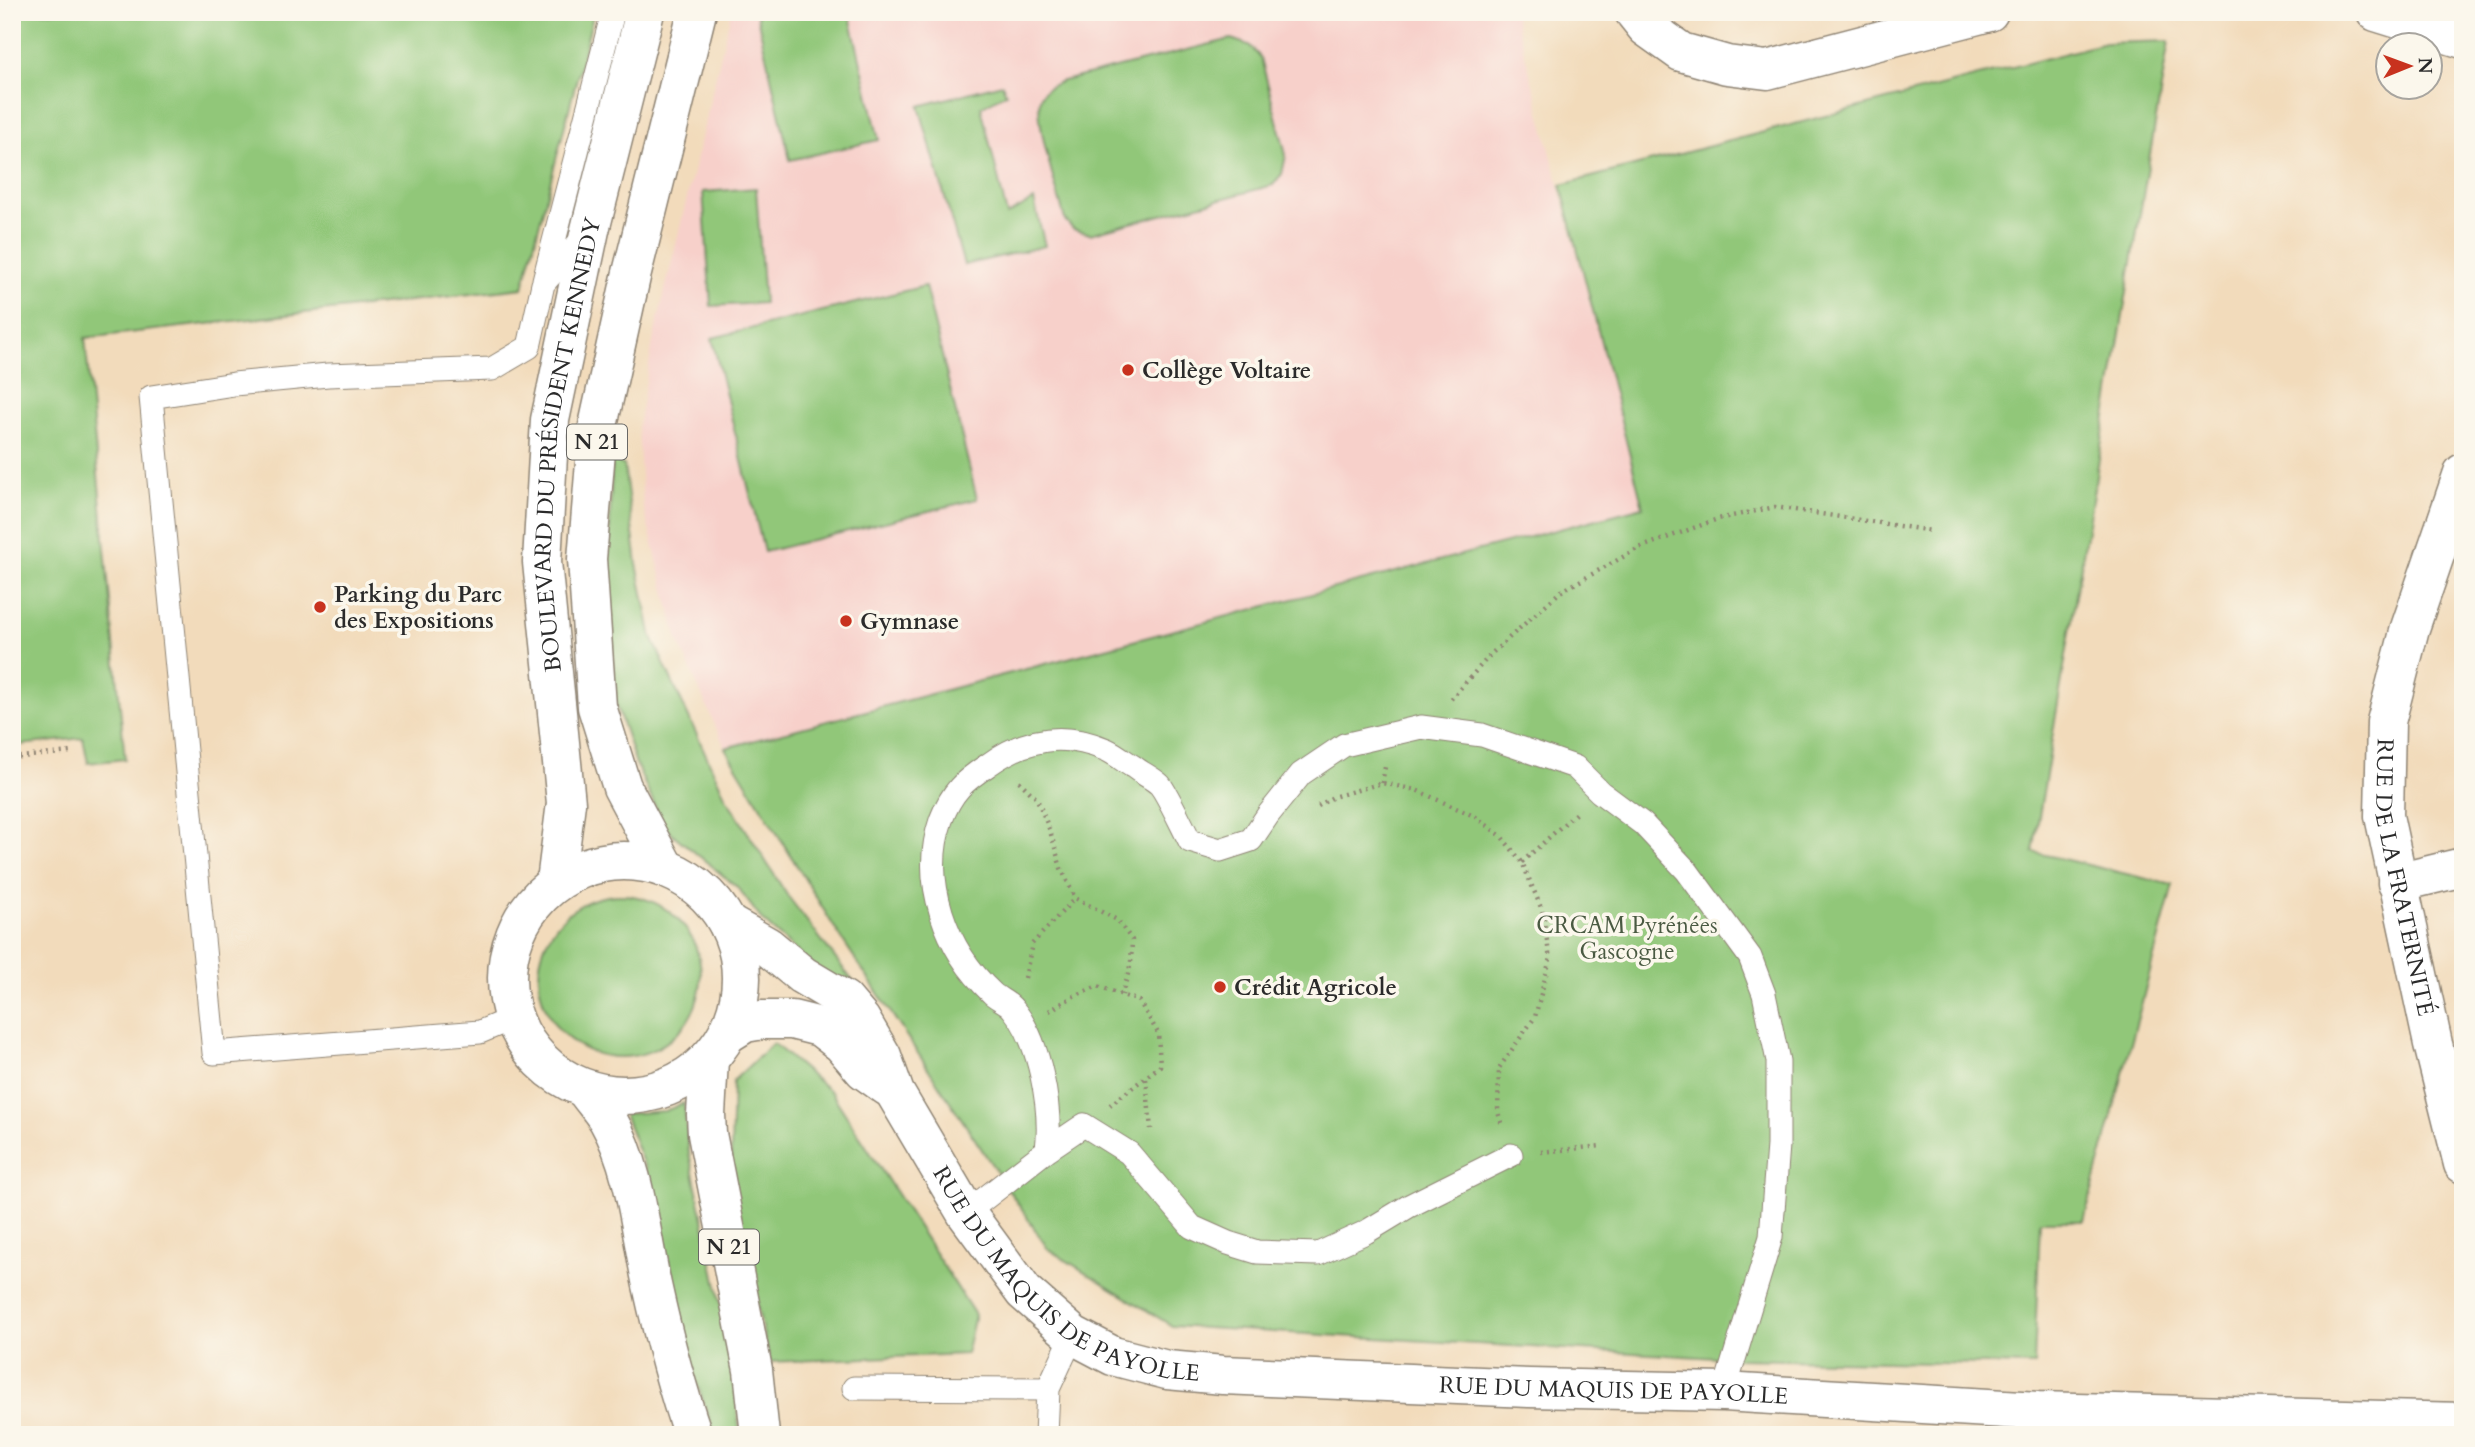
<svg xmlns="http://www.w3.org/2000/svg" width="2475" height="1447" font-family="Cardo,serif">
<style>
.built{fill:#f7d0ca}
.green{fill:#91c779;stroke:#5e7952;stroke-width:2}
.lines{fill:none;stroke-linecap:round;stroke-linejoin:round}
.service-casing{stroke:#8e8373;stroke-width:25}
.minor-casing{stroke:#8e8373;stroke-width:41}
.tertiary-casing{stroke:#8e8373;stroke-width:41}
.primary-casing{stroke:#8e8373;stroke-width:41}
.path{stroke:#8e8373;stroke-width:4.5;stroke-dasharray:2 5;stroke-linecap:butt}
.service{stroke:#fff;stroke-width:23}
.minor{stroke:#fff;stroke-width:38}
.tertiary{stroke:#fff;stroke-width:38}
.primary{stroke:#fff;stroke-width:38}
.poi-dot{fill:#c8321e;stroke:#fbf7ec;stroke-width:2.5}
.labels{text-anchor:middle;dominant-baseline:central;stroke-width:7;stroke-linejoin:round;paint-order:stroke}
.shield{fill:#fbf7ec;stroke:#696865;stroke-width:2}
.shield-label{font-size:21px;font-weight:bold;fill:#2b2b2b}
.poi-label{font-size:23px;font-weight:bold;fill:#2b2b2b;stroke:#fbf7ec;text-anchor:start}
.street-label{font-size:23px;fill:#2b2b2b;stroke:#fbf7ec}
.park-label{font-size:23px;fill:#4a5a42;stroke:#fbf7ec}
</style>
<rect width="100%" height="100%" fill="#fbf7ec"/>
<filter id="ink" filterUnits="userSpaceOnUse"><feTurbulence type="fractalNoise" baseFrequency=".0143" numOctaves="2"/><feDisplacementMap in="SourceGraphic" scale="14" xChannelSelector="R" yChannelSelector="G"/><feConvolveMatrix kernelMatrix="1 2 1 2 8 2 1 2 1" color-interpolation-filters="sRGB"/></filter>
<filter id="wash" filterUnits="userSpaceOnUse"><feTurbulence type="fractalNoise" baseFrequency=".00686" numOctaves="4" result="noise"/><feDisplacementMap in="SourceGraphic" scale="28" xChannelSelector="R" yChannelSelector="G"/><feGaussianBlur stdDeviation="1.57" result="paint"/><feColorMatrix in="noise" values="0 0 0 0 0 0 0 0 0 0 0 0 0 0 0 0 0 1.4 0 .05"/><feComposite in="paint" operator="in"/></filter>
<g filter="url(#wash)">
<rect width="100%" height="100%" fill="#f2dbbb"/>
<path class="built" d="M731,12H1514L1643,507L725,748L678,641L643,506L638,427L653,341Z"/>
<path class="green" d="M12,12H594L523,288L85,338L125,759L88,763L83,738L12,746Z
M756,12H849L879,140L790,160Z
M1231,39L1249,45L1261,58L1286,155L1282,174L1273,185L1090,234L1073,229L1065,220C1059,196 1032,115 1041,96C1045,87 1054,85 1063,81Z
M2169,41L2033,852L2173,885L2084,1221H2040L2034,1365L1734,1359L1172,1326L1048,1249L836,930L725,748L1643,507L1561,185L2105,43Z
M1002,84L1006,93L981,107L1007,215L1034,200L1045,246L964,265L919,106Z
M756,188L764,303L711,306L703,192Z
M925,286L977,499L764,552L712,338Z
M612,460L624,465L637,564L652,638L726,798L787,895L858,988L819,972L762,920L737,887L665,828L637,767L616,704L608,586Z
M539 976a81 81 0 1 1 162 0a81 81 0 1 1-162 0Z
M773,1043L831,1092L975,1315L966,1354L770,1362L730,1190L733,1081Z
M684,1103L689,1153L732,1357L740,1435H715L689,1361L655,1194L624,1114L665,1111Z"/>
</g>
<g filter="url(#ink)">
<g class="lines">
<defs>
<path id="service" d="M544,280L613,12
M513,1018L480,1032L214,1053L151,397L234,384L328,375L492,369L529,347L543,284L583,238
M1047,1150C1052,1109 1040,1041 1013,1009C1008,1002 998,999 992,993C946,950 920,881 941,820C952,791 964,781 988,765C1025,738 1063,731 1107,750C1116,754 1125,762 1134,767C1141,773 1153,778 1160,785C1168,795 1183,828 1190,841L1220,850L1251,840L1268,815L1301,774L1344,745L1421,727L1482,735L1575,767L1600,792L1643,824L1687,871L1750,957L1764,994L1778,1061V1145L1771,1237L1724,1392
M966,1213L1047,1150L1084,1125L1129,1153L1192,1227L1228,1243L1257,1252L1318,1254L1366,1232L1409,1206L1511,1155
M854,1388L1048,1389L1073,1335
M1046,1435L1048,1389"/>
<g id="minor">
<path d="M1634,12L1646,27L1681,52L1727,65L1767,70L1989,12"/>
<path d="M2376,12L2463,39"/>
<path id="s1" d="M2463,473L2410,628L2386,722L2384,816L2433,1044L2463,1164"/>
<path d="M2397,883L2463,867"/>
</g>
<g id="tertiary">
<path id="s2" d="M728,924L767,946L802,975L844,1000L861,1020L882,1056L895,1093L966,1213L1024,1292L1073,1335L1113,1356L1167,1370L1223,1375L1529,1388L1724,1392L2038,1411L2463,1422"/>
<path d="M729,1033L745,1023L762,1020H792L820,1027L842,1044L864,1070L888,1087"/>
</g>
<g id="primary">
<circle cx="624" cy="978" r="117"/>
<path d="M665,868L622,787L597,707L587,559L598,426L631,277L697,12"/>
<path id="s3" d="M556,882L566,803L542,562L550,420L590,230L645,12"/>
<path d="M709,1059L706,1115L707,1134L753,1370L760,1435"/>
<path d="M585,1089C592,1099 601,1109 608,1120C636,1169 640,1230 652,1285C663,1335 676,1386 693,1435"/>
</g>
</defs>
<use href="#service" class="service-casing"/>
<use href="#minor" class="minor-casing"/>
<use href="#tertiary" class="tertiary-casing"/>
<use href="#primary" class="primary-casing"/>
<path class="path" d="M1451,699L1491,654L1560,592L1639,548L1718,519L1775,507L1932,531
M12,758L70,752
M1019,781L1037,799L1050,831L1061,868L1075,898L1117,920L1132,940L1131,963L1122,995
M1382,783L1385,767
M1318,806L1333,797L1382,783L1416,790L1476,817L1501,836L1522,862L1542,910L1550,959L1535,1017L1499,1068L1498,1112L1502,1125
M1522,862L1576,813
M1025,978L1032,944L1075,898
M1049,1011L1074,996L1098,986L1139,1001L1158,1033L1160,1066L1110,1105
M1146,1079L1151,1129
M1541,1152L1601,1146"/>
<use href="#service" class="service"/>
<use href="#minor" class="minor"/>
<use href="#tertiary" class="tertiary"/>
<use href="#primary" class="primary"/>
</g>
</g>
<g class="poi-dot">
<circle cx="1128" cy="370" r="7"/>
<circle cx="320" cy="607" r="7"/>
<circle cx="846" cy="621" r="7"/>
<circle cx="1220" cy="987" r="7"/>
</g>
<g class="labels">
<g class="shield">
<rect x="567" y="424.5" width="60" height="35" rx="5"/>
<rect x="699" y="1229.5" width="60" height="35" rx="5"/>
</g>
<g class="shield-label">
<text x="597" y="442">N 21</text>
<text x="729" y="1247">N 21</text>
</g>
<g class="poi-label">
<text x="1142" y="370">Collège Voltaire</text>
<text x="334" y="594">Parking du Parc<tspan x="334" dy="26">des Expositions</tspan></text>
<text x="860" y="621">Gymnase</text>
<text x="1234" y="987">Crédit Agricole</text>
</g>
<g class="street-label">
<text stroke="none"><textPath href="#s3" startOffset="441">BOULEVARD DU PRÉSIDENT KENNEDY</textPath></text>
<text stroke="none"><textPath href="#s1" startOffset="418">RUE DE LA FRATERNITÉ</textPath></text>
<text stroke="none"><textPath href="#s2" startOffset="508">RUE DU MAQUIS DE PAYOLLE</textPath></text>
<text stroke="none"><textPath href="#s2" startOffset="1097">RUE DU MAQUIS DE PAYOLLE</textPath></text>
</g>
<g class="park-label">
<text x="1627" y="925">CRCAM Pyrénées<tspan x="1627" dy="26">Gascogne</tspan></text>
</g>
</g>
<rect width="2475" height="1447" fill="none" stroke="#fbf7ec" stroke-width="42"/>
<g transform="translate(2409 66) rotate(89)"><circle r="33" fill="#fbf7ec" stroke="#a8a59f" stroke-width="2"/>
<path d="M0-5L12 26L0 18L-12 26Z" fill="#c8321e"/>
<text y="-10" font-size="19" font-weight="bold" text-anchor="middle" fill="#2b2b2b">N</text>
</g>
</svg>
